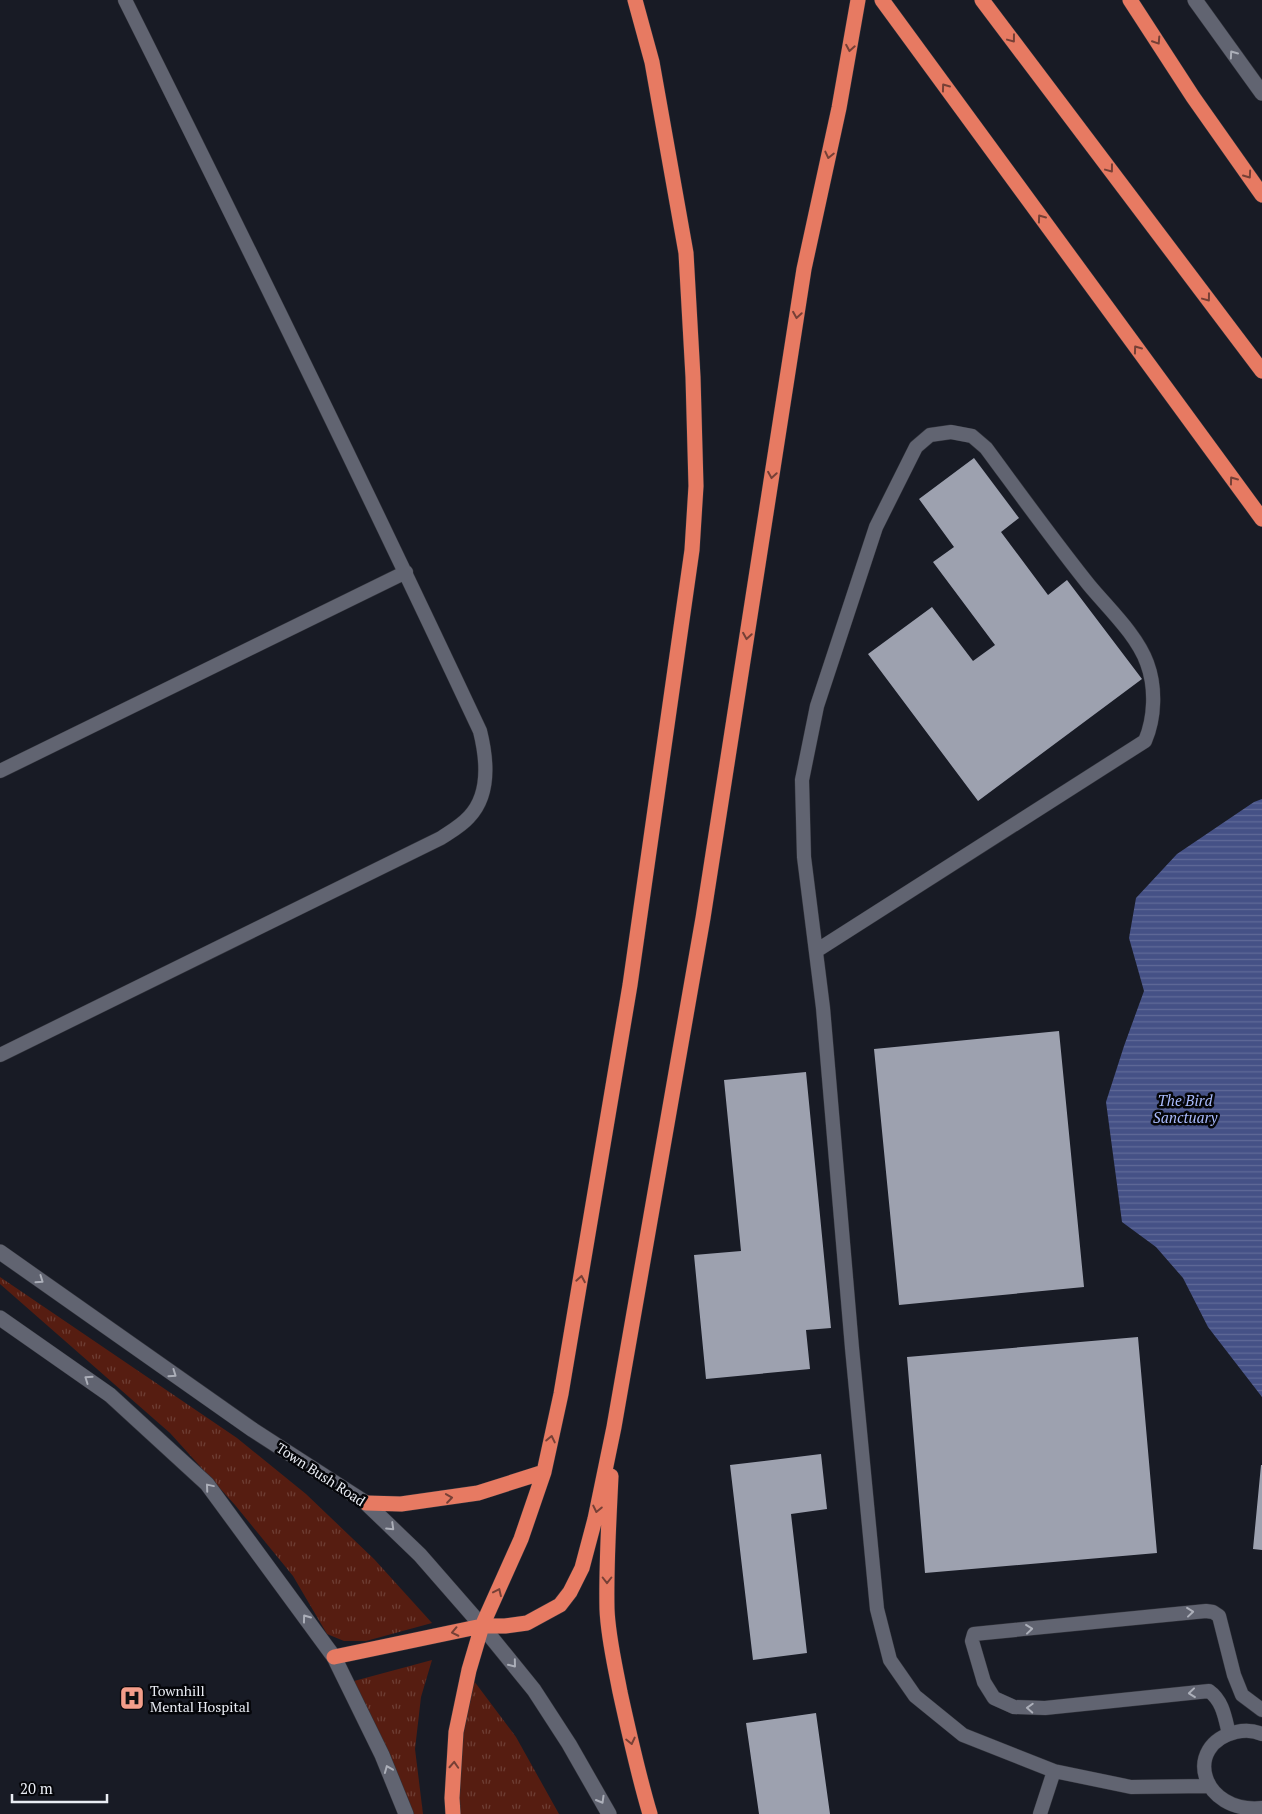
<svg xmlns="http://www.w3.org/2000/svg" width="1262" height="1814" font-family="'PT Serif',serif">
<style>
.grass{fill:url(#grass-tufts)}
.water{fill:url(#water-rules)}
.building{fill:#9da1af}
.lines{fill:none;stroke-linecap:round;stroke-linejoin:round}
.service-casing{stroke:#32343c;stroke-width:15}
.tertiary-casing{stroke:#32343c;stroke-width:16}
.motorway-casing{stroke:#32343c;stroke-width:16}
.service{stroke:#616471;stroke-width:14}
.tertiary{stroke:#616471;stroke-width:15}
.motorway{stroke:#e77a62;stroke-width:15}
.oneway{stroke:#764036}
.oneway2{stroke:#acafb9}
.labels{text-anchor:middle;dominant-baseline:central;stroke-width:5;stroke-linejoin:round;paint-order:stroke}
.street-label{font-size:14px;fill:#eaedf4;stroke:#05060a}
.poi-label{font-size:14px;fill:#eaedf4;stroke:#05060a;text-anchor:start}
.water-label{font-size:15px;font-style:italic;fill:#aabbfc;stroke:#05060a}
</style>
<defs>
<pattern id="grass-tufts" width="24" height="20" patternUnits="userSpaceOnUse" patternTransform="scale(1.25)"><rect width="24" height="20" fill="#561d11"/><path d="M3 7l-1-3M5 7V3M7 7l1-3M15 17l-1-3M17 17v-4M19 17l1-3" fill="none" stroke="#6e3e34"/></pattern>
<pattern id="water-rules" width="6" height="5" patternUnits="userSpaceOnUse" patternTransform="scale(1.25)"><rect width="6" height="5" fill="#455186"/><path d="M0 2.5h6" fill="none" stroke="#606a98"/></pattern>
</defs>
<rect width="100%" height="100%" fill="#181b25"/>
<path class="grass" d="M0,1277L237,1438L306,1494L374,1559L432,1623L366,1641H344L327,1634L293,1576L235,1505L170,1433L0,1284Z
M432,1660L421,1697L415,1749L423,1814H413L354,1681Z
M471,1677L516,1737L559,1814H454L456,1763Z"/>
<path class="water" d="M1262,799V1397L1208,1327L1183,1278L1156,1247L1122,1222L1106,1102L1124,1046L1144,991L1129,938L1136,898L1177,854L1254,802Z"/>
<path class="building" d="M974,458L1019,518L1001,532L1048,595L1067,580L1142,679L978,801L868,654L932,607L973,661L995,645L933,562L954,547L919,499Z
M1059,1031L1084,1287L899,1305L874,1049Z
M806,1072L831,1328L806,1330L810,1369L706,1379L694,1255L741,1251L724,1080Z
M1138,1337L1157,1553L925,1573L907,1357Z
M821,1454L827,1509L791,1514L807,1653L753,1660L730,1465Z
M1261,1465H1262V1550L1253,1549Z
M816,1713L830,1814H759L746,1723Z"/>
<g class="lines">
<defs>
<path id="service" d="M0,771L406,572
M816,951L1145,741C1155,718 1156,687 1147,663C1137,635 1108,608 1089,585C1053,540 1020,494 986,448L972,436L951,432L930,435L916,447L876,527L817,706L802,780L804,857L823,1008L852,1348L877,1609L890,1660L915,1696L963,1735L1054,1771L1131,1787L1207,1786
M0,1055L441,838C450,832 461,826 469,817C491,794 487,759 480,731C365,486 246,242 125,0
M1229,1734C1225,1718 1223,1701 1209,1691L1045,1708L1014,1707L994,1698L984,1682L972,1641L974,1634L1206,1611L1213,1612L1219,1616L1234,1675L1242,1695L1262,1710
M1262,1734C1253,1730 1245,1730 1236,1732C1182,1745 1201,1814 1262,1808
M1040,1814L1054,1771"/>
<path id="tertiary" d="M1195,0L1262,93
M0,1252L253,1430L366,1503L420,1555L482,1626L534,1690L569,1744L609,1814
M0,1318L110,1395L207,1484L334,1657L382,1755L406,1814"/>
<path id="motorway" d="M882,0L1262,519
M982,0L1262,371
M1130,0L1193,97L1262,195
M611,1476C609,1520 606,1565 607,1609C608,1637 615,1665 620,1692C629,1733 638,1774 650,1814
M366,1503L401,1504L478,1493L544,1472
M334,1657L482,1626H505L527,1623L560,1605L570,1592L582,1568L595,1519L614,1427L703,918L804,269L839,108L858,0
M453,1814L452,1798L456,1732L469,1670L482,1626L521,1539L544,1472L561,1394L630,985L692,550L696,486L693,377L686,253L652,62L635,0"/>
</defs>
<use href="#service" class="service-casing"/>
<use href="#tertiary" class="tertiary-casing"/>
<use href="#motorway" class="motorway-casing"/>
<use href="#service" class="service"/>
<use href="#tertiary" class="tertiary"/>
<use href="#motorway" class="motorway"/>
</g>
<defs><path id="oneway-chevron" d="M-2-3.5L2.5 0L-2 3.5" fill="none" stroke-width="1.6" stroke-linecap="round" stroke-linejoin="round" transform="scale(1.25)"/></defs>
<g class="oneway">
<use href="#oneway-chevron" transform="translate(1012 39) rotate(53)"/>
<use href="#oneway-chevron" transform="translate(1157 41) rotate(57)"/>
<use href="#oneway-chevron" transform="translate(850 48) rotate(100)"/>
<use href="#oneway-chevron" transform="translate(945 87) rotate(-126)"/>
<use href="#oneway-chevron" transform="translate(829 155) rotate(103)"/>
<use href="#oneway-chevron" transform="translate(1110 169) rotate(53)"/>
<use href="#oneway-chevron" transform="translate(1248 175) rotate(55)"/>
<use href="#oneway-chevron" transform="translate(1041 218) rotate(-126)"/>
<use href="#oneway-chevron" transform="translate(1207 298) rotate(53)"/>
<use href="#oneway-chevron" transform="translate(797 315) rotate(99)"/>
<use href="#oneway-chevron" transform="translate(1137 349) rotate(-126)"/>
<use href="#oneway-chevron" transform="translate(772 475) rotate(99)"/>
<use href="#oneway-chevron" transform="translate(1233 480) rotate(-126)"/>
<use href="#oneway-chevron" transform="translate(747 636) rotate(99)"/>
<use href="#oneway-chevron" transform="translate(581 1279) rotate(-80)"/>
<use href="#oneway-chevron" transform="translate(551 1439) rotate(-78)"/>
<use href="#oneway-chevron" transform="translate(449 1498) rotate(-8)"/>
<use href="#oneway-chevron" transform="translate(597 1509) rotate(102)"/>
<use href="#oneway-chevron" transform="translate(607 1580) rotate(90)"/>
<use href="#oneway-chevron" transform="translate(498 1592) rotate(-65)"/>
<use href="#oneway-chevron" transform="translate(455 1632) rotate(168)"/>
<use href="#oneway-chevron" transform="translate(631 1741) rotate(77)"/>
<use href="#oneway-chevron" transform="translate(454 1765) rotate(-87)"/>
</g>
<g class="oneway2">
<use href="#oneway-chevron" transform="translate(1233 54) rotate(-125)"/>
<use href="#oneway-chevron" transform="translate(40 1280) rotate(35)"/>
<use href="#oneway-chevron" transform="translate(173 1374) rotate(35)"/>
<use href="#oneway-chevron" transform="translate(88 1379) rotate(-145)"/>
<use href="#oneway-chevron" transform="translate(209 1487) rotate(-130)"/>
<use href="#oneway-chevron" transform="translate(391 1527) rotate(44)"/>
<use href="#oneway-chevron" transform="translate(1190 1612) rotate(-6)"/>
<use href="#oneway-chevron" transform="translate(306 1618) rotate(-126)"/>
<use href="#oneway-chevron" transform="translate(1029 1629) rotate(-6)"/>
<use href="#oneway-chevron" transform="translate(513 1664) rotate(51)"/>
<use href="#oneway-chevron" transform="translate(1192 1693) rotate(174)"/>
<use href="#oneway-chevron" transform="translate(1030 1708) rotate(-177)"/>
<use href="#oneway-chevron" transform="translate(388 1769) rotate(-112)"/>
<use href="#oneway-chevron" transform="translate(601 1800) rotate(60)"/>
</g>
<defs>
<symbol id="hospital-square" viewBox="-11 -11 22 22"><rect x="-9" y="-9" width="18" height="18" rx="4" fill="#f49e8a" stroke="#05060a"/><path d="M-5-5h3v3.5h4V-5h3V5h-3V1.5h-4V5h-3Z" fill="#111"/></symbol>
</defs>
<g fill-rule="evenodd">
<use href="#hospital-square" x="118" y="1684" width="28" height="28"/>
</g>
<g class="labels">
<g class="street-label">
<text transform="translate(321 1474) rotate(33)">Town Bush Road</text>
</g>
<g class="poi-label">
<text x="150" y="1690">Townhill<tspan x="150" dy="16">Mental Hospital</tspan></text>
</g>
<g class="water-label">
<text x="1185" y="1100">The Bird<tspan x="1185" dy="17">Sanctuary</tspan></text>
</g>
</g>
<path d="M12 1794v8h95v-8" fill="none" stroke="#eaedf4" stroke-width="2.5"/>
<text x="20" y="1794" font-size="15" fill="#eaedf4" stroke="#05060a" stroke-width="4" paint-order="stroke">20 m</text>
</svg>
